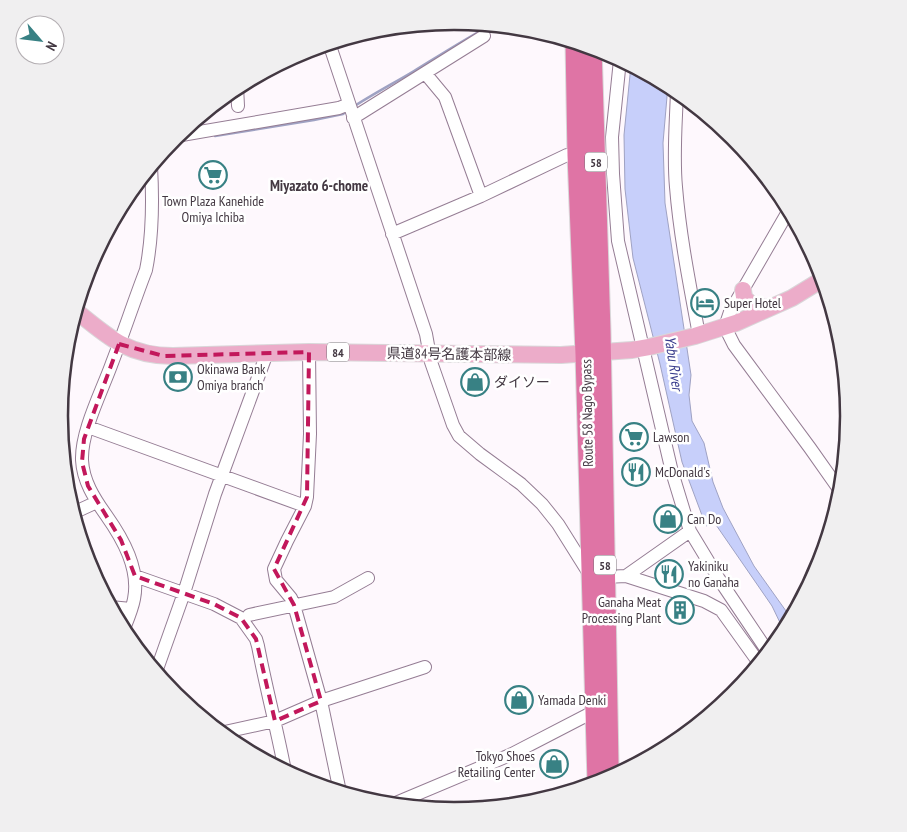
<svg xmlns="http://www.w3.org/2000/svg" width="907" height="832" font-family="'PT Sans Narrow','Noto Sans JP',sans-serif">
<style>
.water{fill:#c7cffa;stroke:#9fa2c3}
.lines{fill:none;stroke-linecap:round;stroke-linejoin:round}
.stream{stroke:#9fa2c3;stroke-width:2.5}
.minor-casing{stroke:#957d94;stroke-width:14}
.major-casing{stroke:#d9d7d9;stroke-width:18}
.highway-casing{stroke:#d9d7d9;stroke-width:21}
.minor{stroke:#fff;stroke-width:12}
.major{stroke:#ecacc9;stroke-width:16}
.highway{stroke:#df74a5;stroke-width:19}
.marked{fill:none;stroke:#c2185b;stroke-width:4;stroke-dasharray:10 6;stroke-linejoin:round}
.labels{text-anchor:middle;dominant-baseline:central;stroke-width:5;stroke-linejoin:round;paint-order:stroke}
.shield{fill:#fff;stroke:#7b747b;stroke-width:1}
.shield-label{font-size:12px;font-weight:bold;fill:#433842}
.poi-label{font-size:14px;fill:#433842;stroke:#fff;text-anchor:start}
.street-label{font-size:14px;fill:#433842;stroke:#fff}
.neighbourhood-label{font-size:15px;font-weight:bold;fill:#433842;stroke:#fff}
.water-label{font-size:15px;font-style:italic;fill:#383c8c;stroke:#fff}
.rim{fill:none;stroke:#433842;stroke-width:2.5}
</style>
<rect width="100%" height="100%" fill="#fef8fd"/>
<path class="water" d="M631,65L668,85L663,143L665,203L691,375L689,395L692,421L704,443L713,482L723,508L754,566L791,618L784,631L772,606L714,522L706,526L682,462L660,364L633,258L625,189L624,135Z"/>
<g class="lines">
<path class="stream" d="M353,107C373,94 394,83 414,71C440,55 465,39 491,25
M215,136L314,120L343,114L347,111
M169,144L180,141"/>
<defs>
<path id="minor" d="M329,43L426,334L431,362L453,425L459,436L480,454L521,484L542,504L558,524L590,575
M620,60L612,137L613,174L618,241L672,472L690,531L719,579L768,652
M425,73L445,97L481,196
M237,86L238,106
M677,91C676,123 673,155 676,187C680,237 690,286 699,335
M353,118L484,36
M176,136L339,108L349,104
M789,210L730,312L725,327L734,345L810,448L841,492
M392,234L481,196L567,155H577
M309,352L310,434L307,497L305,506L287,541L274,569L276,580L291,598L294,605L321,701L340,792
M88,427L305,506
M73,513L97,502
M135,576L214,604L241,618L256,639L258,646C266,688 277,729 285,771
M626,576L690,531
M605,577L626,576L704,601L721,610L759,663
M110,607L131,609
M249,615L334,597L368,578
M123,631C127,621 132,610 134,599C140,569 123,539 106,515C94,498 83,481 82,460C81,431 102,391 112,363C124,332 134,301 146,270C153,235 153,201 151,166
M156,672L184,593L215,494L267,353
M220,733L275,721L321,701L425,667
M391,805L510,755L595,711"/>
<path id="major" d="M743,290L744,297C752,307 757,307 769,308
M75,310C108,337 128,356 173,356L309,352L561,355L632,350L649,347L695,336L736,323L792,298L823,279"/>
<path id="highway" d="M575,42L577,155L585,354L597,783
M592,47L601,331L609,764"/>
</defs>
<use href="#minor" class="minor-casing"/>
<use href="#major" class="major-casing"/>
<use href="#highway" class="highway-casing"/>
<use href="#minor" class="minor"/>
<use href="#major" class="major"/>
<use href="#highway" class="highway"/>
</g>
<path class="marked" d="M119,344L164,356L309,352L307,497L274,569L294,605L321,701L275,721L256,639L241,618L214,604L135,576L121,540L88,486L82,462L84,439Z"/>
<defs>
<symbol id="supermarket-ring" viewBox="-11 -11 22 22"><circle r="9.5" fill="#fff" stroke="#388184" stroke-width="1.5"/><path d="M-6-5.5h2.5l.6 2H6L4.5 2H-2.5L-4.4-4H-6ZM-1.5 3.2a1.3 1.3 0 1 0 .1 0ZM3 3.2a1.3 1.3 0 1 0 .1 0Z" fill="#388184"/></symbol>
<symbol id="hotel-ring" viewBox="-11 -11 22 22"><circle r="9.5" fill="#fff" stroke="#388184" stroke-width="1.5"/><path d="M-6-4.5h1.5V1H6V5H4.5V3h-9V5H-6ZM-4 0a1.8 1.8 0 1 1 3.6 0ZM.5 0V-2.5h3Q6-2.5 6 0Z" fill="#388184"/></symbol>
<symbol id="bank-ring" viewBox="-11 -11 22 22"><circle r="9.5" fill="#fff" stroke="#388184" stroke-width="1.5"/><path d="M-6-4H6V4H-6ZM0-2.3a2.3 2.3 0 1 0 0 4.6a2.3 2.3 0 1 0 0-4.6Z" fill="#388184"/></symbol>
<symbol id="shop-ring" viewBox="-11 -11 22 22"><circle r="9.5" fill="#fff" stroke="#388184" stroke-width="1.5"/><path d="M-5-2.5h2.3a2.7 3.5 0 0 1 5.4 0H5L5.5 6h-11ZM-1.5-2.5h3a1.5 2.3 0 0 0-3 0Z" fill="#388184"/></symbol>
<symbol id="restaurant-ring" viewBox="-11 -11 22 22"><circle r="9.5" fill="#fff" stroke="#388184" stroke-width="1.5"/><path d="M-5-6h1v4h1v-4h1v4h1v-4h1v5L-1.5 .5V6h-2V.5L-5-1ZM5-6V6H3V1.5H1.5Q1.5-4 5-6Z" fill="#388184"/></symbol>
<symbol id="building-ring" viewBox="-11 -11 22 22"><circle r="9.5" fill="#fff" stroke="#388184" stroke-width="1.5"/><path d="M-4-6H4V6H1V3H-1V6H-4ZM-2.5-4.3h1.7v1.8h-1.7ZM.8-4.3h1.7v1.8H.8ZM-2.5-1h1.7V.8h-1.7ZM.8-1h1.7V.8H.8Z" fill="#388184"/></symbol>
</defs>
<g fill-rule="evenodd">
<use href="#supermarket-ring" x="197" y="159" width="32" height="32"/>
<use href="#hotel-ring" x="689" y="287" width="32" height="32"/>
<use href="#bank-ring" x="162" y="361" width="32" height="32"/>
<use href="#shop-ring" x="459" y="366" width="32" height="32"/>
<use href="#supermarket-ring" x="618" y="421" width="32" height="32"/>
<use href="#restaurant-ring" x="620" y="456" width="32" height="32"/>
<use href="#shop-ring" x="652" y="503" width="32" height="32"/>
<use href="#restaurant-ring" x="653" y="558" width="32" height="32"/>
<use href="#building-ring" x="664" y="594" width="32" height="32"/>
<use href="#shop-ring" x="503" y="684" width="32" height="32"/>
<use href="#shop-ring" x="538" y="748" width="32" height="32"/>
</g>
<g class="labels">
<g class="shield">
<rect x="585" y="152.5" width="22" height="19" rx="4"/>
<rect x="327" y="342.5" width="22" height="19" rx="4"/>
<rect x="594" y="555.5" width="22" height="19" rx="4"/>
</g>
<g class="shield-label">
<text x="596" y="162">58</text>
<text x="338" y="352">84</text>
<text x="605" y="565">58</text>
</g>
<g class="poi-label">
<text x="213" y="201" text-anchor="middle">Town Plaza Kanehide<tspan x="213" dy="16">Omiya Ichiba</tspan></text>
<text x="724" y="303">Super Hotel</text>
<text x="197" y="369">Okinawa Bank<tspan x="197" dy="16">Omiya branch</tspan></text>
<text x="494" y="382">ダイソー</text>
<text x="653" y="437">Lawson</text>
<text x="655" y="472">McDonald's</text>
<text x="687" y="519">Can Do</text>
<text x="688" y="566">Yakiniku<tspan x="688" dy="16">no Ganaha</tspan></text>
<text x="661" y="602" text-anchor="end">Ganaha Meat<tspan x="661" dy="16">Processing Plant</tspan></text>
<text x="538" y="700">Yamada Denki</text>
<text x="535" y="756" text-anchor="end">Tokyo Shoes<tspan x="535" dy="16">Retailing Center</tspan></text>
</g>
<g class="street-label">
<text transform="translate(449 354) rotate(1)">県道84号名護本部線</text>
<text transform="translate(587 413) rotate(-91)">Route 58 Nago Bypass</text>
</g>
<g class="neighbourhood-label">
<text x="319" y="185">Miyazato 6-chome</text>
</g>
<g class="water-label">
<text transform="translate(674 363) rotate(82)">Yabu River</text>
</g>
</g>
<path d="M0 0H907V832H0ZM68 416a386 386 0 1 1 772 0a386 386 0 1 1-772 0Z" fill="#f0eff0" fill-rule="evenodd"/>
<path class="rim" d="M68 416a386 386 0 1 1 772 0a386 386 0 1 1-772 0Z"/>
<g transform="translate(40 40) rotate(118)"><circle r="24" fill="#ffffff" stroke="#b4afb3"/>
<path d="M0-4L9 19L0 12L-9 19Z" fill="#388184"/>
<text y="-8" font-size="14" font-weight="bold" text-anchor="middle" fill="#433842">N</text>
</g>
</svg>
